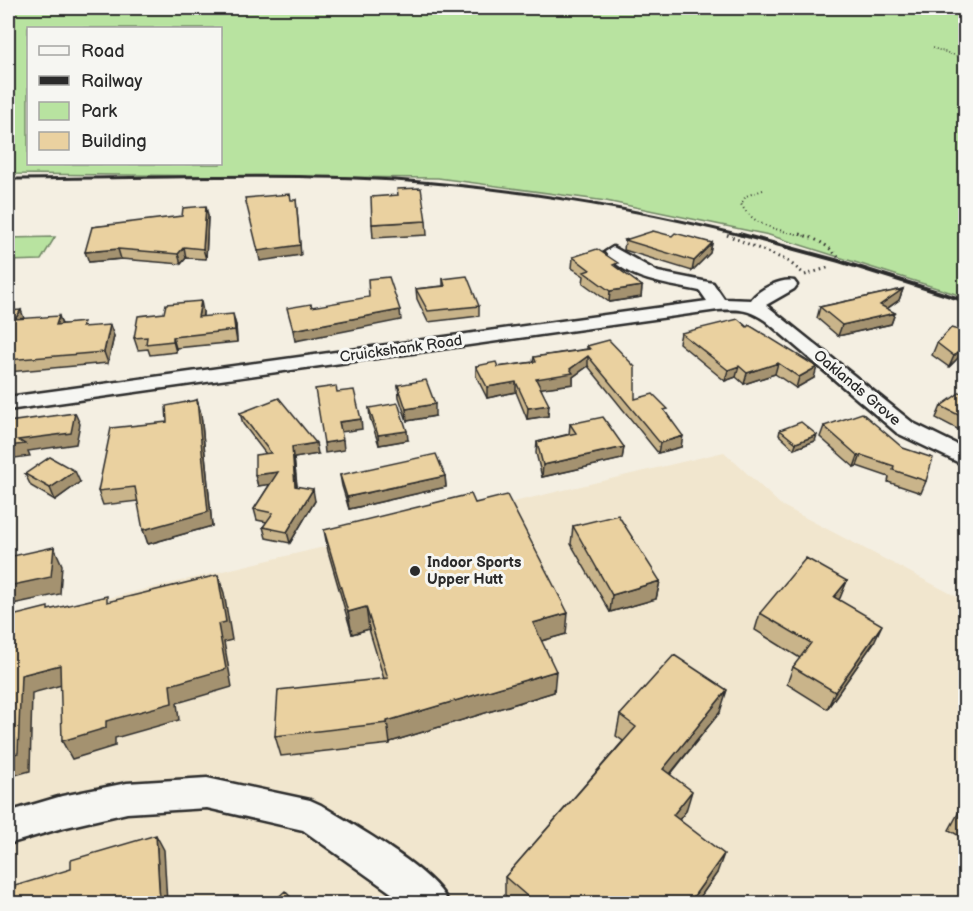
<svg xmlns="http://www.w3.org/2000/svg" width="973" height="911" font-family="'Balsamiq Sans',sans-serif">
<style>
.built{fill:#f1e6ce}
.green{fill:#b8e3a0;stroke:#728766;stroke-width:1.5;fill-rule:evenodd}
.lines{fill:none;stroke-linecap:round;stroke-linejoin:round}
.minor-casing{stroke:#2b2b2b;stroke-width:5}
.path-far2{stroke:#2b2b2b;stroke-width:1.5;stroke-dasharray:1 2;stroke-linecap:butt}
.path-far1{stroke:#2b2b2b;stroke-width:2;stroke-dasharray:1 3;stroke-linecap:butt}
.path{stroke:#2b2b2b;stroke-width:3;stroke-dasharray:1.5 4;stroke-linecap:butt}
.minor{fill:#f6f6f2;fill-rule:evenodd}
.rail-far1{stroke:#2b2b2b;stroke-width:3}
.rail{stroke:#2b2b2b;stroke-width:4}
.wall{fill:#c9b48a;stroke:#2b2b2b;stroke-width:1.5}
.shaded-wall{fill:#a49270;stroke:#2b2b2b;stroke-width:1.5}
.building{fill:#ead1a0;stroke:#2b2b2b;stroke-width:1.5}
.poi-dot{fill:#2b2b2b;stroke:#f6f6f2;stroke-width:2}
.labels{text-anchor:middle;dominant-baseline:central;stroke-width:6;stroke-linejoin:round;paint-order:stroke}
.street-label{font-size:15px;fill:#2b2b2b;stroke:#f6f6f2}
.poi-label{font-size:15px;font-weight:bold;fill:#2b2b2b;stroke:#f6f6f2;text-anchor:start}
</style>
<rect width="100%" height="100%" fill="#f4efe2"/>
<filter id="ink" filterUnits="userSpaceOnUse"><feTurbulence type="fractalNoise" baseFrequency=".0167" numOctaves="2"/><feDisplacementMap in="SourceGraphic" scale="12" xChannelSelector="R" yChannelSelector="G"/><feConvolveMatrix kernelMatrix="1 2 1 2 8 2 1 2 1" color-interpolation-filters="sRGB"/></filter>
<g filter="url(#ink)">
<path class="built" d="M724,452L781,505L965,601V903H8V622Z"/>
<path class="green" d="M8,8H965V297L769,235L606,201L438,178L8,174ZM28,28H220V164H28Z
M55,237L41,260L8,261V238Z"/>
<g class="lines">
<defs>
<path id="minor" d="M613,247L658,272L713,283L724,299L751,300C759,289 781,278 794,281L797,285L794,289L766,305L913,423L966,449V466L897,433L766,321C748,309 740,309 718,310L8,410V397L707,301L700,291C668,284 626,281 605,252Z
M207,778L310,800L321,805C354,826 435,870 449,904H407L303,830L207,808L127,813L62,828L8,844V812L62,796L127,783Z"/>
</defs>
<use href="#minor" class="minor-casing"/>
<path class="path-far2" d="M933,48L966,59"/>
<path class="path-far1" d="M763,190L746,196L741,204C754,228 781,230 805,236"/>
<path class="path" d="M800,234C816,239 827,244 838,257
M727,235L788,261L804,274
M805,275L830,267"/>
<use href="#minor" class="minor"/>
<path class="rail-far1" d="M8,179C137,179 266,172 395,180C513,188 629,207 745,236"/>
<path class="rail" d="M739,234L839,261L966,301"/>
</g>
<path class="wall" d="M208,216L206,259L186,258L181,264L121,259L89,262L92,227Z
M426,221L427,235L373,238L372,224Z
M672,236L712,243L710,253L692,271L624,250L625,240Z
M573,257L618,269L642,286L641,297L609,302L583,283L584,276L572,268Z
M443,279L479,306V316L428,322L417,299L416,289L443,286Z
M903,289L899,300L887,309L895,313L891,324L838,336L817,318L820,307Z
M8,311L24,319L86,327L114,336L108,363L8,372Z
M203,312V317L236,325L237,342L176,348V352L150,355L148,349L138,350L134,338Z
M747,327L814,378L796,388L775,374L744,384L736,377L725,381L679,343L681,333Z
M966,332V350L949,367L932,355L937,343Z
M587,346L635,399L667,414L681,447L658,453L588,366L573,377V384L541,388L548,416L527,419L516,392L487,398L476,376V366L498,367L533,362L534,357L587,349Z
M398,385L435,416L407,421L399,397Z
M966,390V431L963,432L936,418L941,406Z
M197,400L201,414L212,526L148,544L138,501L103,505L98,491L167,422Z
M369,408L408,440L379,445L370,418Z
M240,413L318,454L294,458L297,486L315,501L290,543L266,538L263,527L267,522L257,520L254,509L270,484L258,486L255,475L266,454L243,424Z
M570,424L624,447L622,459L542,477L536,453L537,442L569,434Z
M824,426L926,481L921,493L888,482L889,477L857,466L854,467L820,437Z
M780,430L815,441L794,449L779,435Z
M25,474L80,482L55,500L31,486Z
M340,475L445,476L446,487L349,509L342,486Z
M475,503L566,634L541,641L554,692L390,742V744L281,756L275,736L384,679L369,629L352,634L328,551L324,530Z
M573,526L660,581L656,599L610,612L571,544Z
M847,581L838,600L874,642L827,709L787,684L793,667L800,658L755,630L760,613Z
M720,712L670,775L686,811L679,820L717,873L696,903H514L505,895V877L623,741L616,736L620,715Z
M966,799V840L949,830Z"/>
<path class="shaded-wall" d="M296,200L301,255L260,261L258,251Z
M206,206L208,216L206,259L203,249Z
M712,243L710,253L692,271L694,261Z
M184,247L186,258L181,264L178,254Z
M118,249L121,259L89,262L85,252Z
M642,286L641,297L609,302L610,291Z
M903,289L899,300L876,316L880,305Z
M201,301L203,312L201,328L198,317Z
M21,310L25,321L15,319Z
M400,310L401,320L295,341L293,330Z
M895,313L891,324L838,336L842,325Z
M233,314L236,325L237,342L235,330Z
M59,316L63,327L56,325Z
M110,325L114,336L108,363L104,352Z
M173,337L176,348V352L173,341Z
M966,344V350L949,367L954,356Z
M588,356V366L573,377V384L536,389V379L570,369Z
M778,363L775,374L744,384L747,373Z
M739,366L736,377L725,381L728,370Z
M817,367L814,378L796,388L799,377Z
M516,382V392L487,398V387Z
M197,400L201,414L212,526L148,544L143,530Z
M435,404V416L407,421L406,409Z
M549,405L548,416L527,419L528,408Z
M75,413L80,424L76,444L28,451L30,456L8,459V446L18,440Z
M361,419L362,429L341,432L339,422Z
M407,431L408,440L379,445L378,435Z
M817,435L815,441L794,449L796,443Z
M683,436L681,447L658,453L660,443Z
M343,440L344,450L325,453L324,443Z
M316,443L318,454L294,458L298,497L295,486L292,447Z
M624,447L622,459L542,477L543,465Z
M861,455L857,466L854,467L858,456Z
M75,471L80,482L55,500L50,488Z
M278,472L280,483L258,486L255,475Z
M445,476L446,487L349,509L347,497Z
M313,489L315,501L290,543L287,532Z
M54,547L62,565L60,594L8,605V586Z
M218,575L224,593L232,640L224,642L232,687L177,703L179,720L115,738V746L72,759L62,741L106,721L170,685L218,624Z
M660,581L656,599L610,612L612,595Z
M847,581L840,598L827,615L834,597Z
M366,607L369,629L352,634L348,612Z
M568,613L566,634L531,644L533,623Z
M882,625L874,642L827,709L835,692Z
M60,665L69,683L32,693L30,771L8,777V756L21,675Z
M556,671L554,692L390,742V744L387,721Z
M727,690L720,712L657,790L663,769Z
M692,791L686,811L667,835L673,815Z
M156,835L164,850L167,903H160Z
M724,854L717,873L696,903H689Z"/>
<path class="building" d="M421,188L426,221L372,224L371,197L398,195L397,189Z
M290,194L291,200H296L300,245L258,251L245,198Z
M206,206L203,249L184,247L178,254L118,249L85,252L92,227L182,216L183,208Z
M653,231L672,236L675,233L712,243L694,261L625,240Z
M597,249L618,263L613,265L642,286L610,291L584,272L590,270L573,257Z
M467,276L479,306L428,311L416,289L445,286L443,279Z
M389,277L400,310L293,330L287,308L311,304L312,307L369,297L368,279Z
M903,289L880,305L895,313L842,325L820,307Z
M201,301L198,317L233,314L235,330L173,337V341L146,344L147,337L134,338L138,316L164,313L166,304Z
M21,310L15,319L59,316L56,325L84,322L82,327L110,325L104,352L8,360V311Z
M738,319L747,327L749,325L817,367L799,377L778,363L747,373L739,366L728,370L681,333Z
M951,328L966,332V344L954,356L937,343Z
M609,340L635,367V399L653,394L668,409L664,410L683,436L660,443L588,356L570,369L573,373L536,379L549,405L528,408L516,382L487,387L476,366L496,362L498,367L536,362L534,357L590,349L587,346Z
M426,380L435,404L406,409L398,385Z
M336,386L337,392L354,390L361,419L339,422L343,440L324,443L315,389Z
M965,389L966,390V419L941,406Z
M279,398L316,443L292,447L295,486L313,489L287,532L263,527L273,513L254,509L278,472L255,475V455L271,453L240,413Z
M197,400L208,512L143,530L135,487L98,491L111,428L167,422L166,406Z
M398,403L407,431L378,435L369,408Z
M75,413L71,433L18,440L25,444L8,446V422Z
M862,413L903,448L933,458L926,481L893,470L894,466L861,455L858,456L824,426Z
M603,417L624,447L543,465L537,442L576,433L570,424Z
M801,422L817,435L796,443L780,430Z
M436,454L445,476L347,497L340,475Z
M50,457L75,471L50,488L25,474Z
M471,494L475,503L507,495L568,613L533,623L556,671L387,721V723L275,736L278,690L388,678L366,607L348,612L324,530Z
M618,515L660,581L612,595L573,526Z
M54,547L51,577L8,586V557Z
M806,558L847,581L834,597L882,625L835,692L793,667L811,643L760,613Z
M218,575L226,622L218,624L226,669L170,685L172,703L106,721V728L62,741L60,665L21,675L18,753L8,756V617L48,607V610L107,596V602Z
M674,655L727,690L663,769L692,791L673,815L724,854L689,903H535L505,877L636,727L620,715Z
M156,835L160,903H8V888L71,869V860Z
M285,891L296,903H272Z"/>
</g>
<circle class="poi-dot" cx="415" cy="571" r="6"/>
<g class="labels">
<g class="street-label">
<text transform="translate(401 349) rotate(-8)">Cruickshank Road</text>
<text transform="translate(857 388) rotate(40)">Oaklands Grove</text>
</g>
<g class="poi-label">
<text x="427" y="562">Indoor Sports<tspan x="427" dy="17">Upper Hutt</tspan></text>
</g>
</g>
<rect width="973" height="911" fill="none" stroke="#f6f6f2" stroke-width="30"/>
<rect x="15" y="15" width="943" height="881" fill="none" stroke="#2b2b2b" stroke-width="2" filter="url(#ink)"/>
<rect x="27" y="27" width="195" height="138" fill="#f6f6f2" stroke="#a5a5a2" stroke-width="1.5"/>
<rect x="39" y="46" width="30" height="9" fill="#f6f6f2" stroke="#a5a5a2" stroke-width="1.5"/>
<text x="81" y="57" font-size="18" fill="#2b2b2b">Road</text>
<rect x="39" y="76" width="30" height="9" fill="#2b2b2b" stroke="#a5a5a2" stroke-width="1.5"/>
<text x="81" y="87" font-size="18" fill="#2b2b2b">Railway</text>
<rect x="39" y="102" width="30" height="18" fill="#b8e3a0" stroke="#a5a5a2" stroke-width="1.5"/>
<text x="81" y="117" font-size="18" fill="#2b2b2b">Park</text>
<rect x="39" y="132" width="30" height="18" fill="#ead1a0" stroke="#a5a5a2" stroke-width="1.5"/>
<text x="81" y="147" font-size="18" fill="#2b2b2b">Building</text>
</svg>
